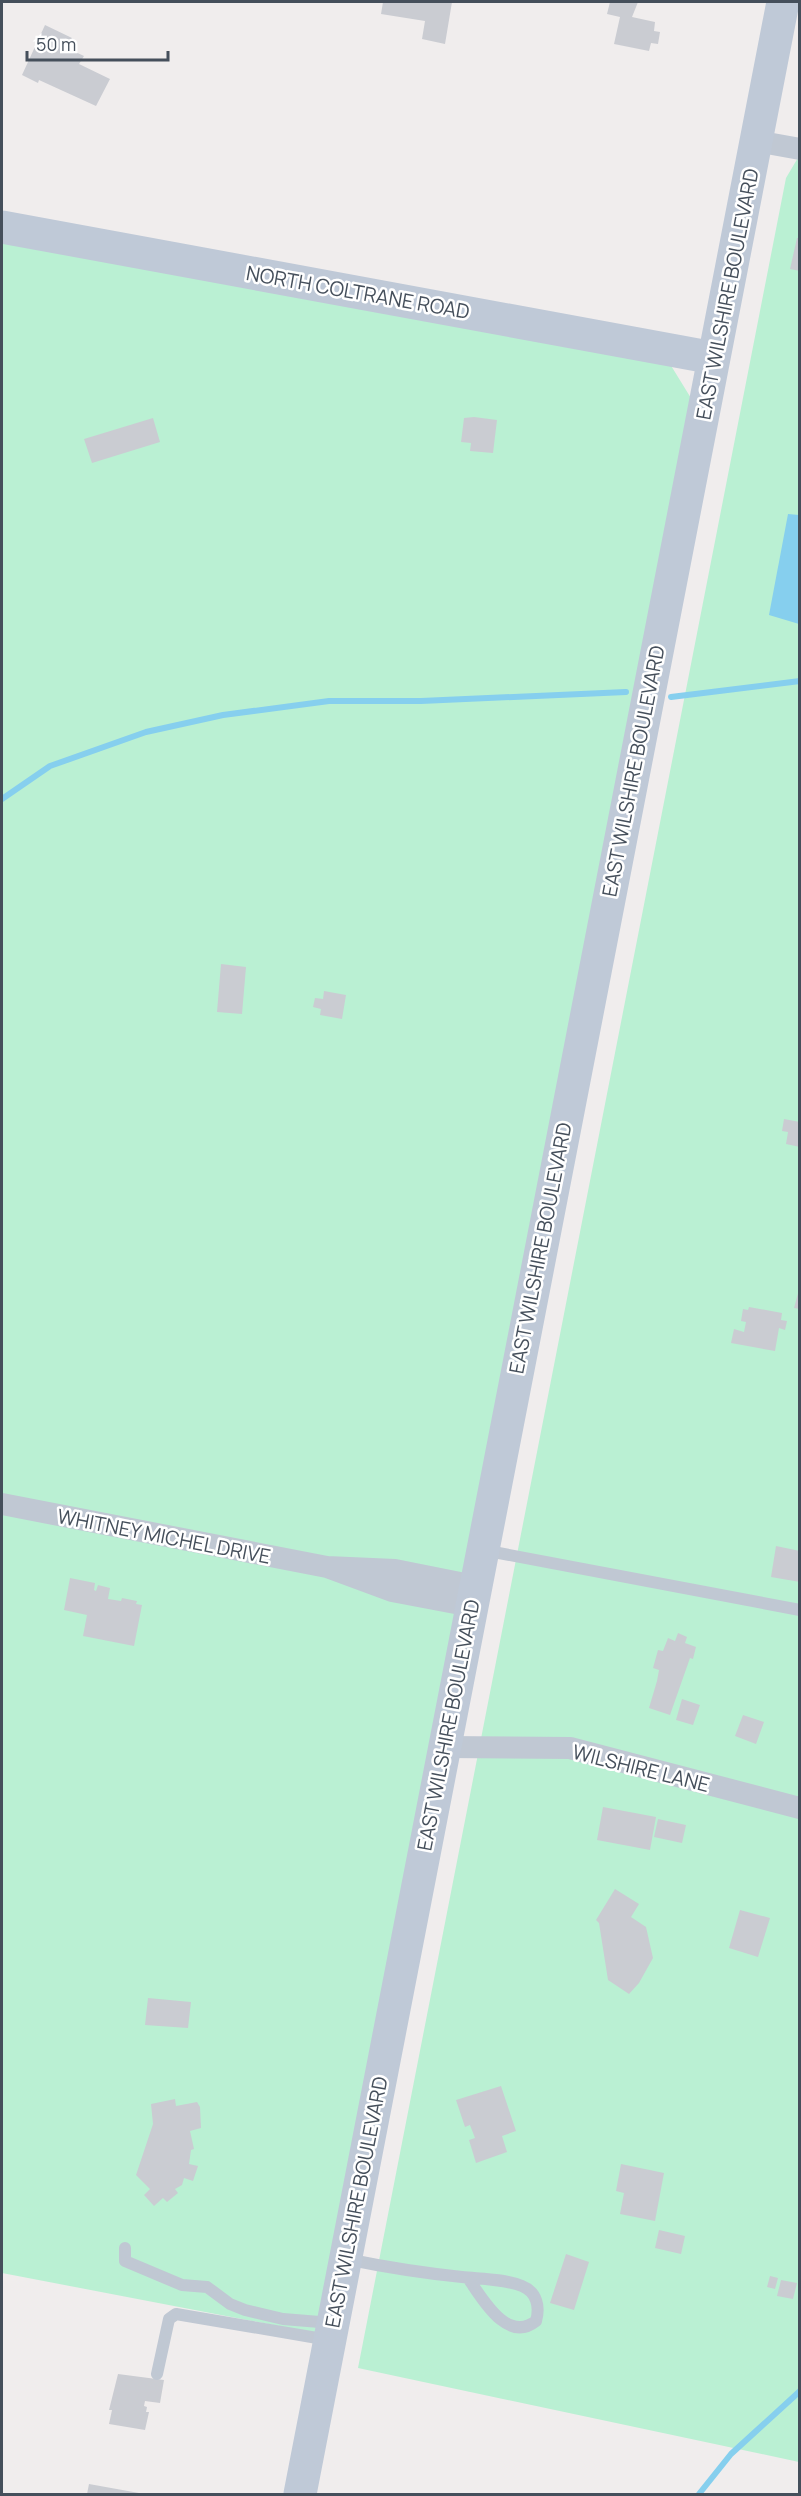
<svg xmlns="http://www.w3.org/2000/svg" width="801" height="2496" font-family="Manrope,sans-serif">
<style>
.green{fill:#baf0d3}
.water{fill:#86cfee}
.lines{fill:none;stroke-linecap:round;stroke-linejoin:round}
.stream{stroke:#86cfee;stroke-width:6}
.building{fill:#caccd2}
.lane{stroke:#c0c8d3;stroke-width:12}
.street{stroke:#c0c8d3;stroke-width:22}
.secondary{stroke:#bfc9d7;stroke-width:33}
.labels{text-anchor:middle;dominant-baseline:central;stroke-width:5;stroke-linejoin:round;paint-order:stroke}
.street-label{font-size:20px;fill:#454f5b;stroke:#fff}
</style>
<rect width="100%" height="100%" fill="#f0eded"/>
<path class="green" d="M799,156V2462L358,2368L786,178Z
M2,240L670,364L694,403L320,2334L2,2273Z"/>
<path class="water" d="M788,514L799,515V624L769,615Z"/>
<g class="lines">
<path class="stream" d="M671,697L800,681
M2,799L50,766L146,732L223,715L329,701H421L626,692
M699,2494L731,2454L800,2391"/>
</g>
<path class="building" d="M383,2H452L445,44L422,39L425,21L381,14Z
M610,2H638L632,17L655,22L654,31L660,32L658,44L651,43L649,51L614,44L620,17L607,14Z
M45,25L72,38L67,48L84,56L79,64L110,79L96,106L39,80L38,83L22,75Z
M797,238H800V271L790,269Z
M474,417L497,420L493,453L470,451L471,443L461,442L464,418Z
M153,418L160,442L92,463L84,439Z
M221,964L246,967L242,1014L217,1012Z
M324,991L346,995L342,1019L320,1015L321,1009L313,1007L315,998L323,999Z
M784,1119L800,1122V1147L786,1144L788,1132L782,1131Z
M800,1286V1309L794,1308Z
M749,1307L782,1313L781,1320L787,1321L785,1330L779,1328L775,1351L731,1343L734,1329L744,1332L746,1322L741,1321L743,1309L748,1310Z
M776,1546L800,1551V1582L771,1577Z
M70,1578L95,1583L94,1590L96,1591L98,1585L110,1588L108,1599L121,1601L122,1598L137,1601L136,1604L142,1605L134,1646L83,1636L87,1615L64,1610Z
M678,1633L687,1637L685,1643L696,1647L693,1659L690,1658L670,1715L649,1708L657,1681L659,1670L653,1668L658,1650L663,1651L668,1638L675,1641Z
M682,1699L700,1705L693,1725L676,1720Z
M743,1715L764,1722L756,1744L735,1736Z
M603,1807L656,1817L650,1850L597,1840Z
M658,1819L686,1825L682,1843L654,1837Z
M615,1889L639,1904L631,1917L646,1927L653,1958L639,1983L629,1994L608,1980L599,1923L596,1920Z
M740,1910L770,1918L758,1957L729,1948Z
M148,1998L191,2002L188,2028L145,2025Z
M501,2086L516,2131L502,2136L507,2152L476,2163L469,2140L475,2138L470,2125L465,2127L456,2100Z
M175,2099L176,2106L197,2102L200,2107L201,2128L190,2131L194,2149L191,2150L189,2164L198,2166L193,2181L184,2178L182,2185L175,2189L178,2193L167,2202L163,2198L154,2206L144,2195L150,2189L136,2175L153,2124L151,2104Z
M621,2164L664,2173L655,2221L620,2214L624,2193L616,2191Z
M659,2230L685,2236L681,2254L655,2248Z
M566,2254L589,2262L574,2310L550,2303Z
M770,2276L778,2278L775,2289L767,2287Z
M781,2280L797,2283L793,2299L777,2296Z
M118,2374L164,2380L160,2403L145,2401L144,2406L147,2407L146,2412H149L145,2430L109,2424L112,2410H109Z
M89,2484L139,2493V2494H87Z"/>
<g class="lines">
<path class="lane" d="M483,1550L800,1610
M125,2248V2261L182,2285L207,2287L230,2304L245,2310L283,2319L332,2323
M346,2259C385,2267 423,2273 462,2277C481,2279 505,2279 522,2286C537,2292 540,2307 536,2321C507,2344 482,2298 468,2278
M157,2374L169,2319L176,2314L329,2340"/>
<path class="street" d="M756,141L800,149
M2,1504L327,1567
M471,1606L392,1591L327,1567L395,1570L475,1586
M445,1747L570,1748L800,1808"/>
<path class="secondary" d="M2,227L714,358
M300,2494L783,2"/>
</g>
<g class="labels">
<g class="street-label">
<text transform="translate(358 292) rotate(10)">NORTH COLTRANE ROAD</text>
<text transform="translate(727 294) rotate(-79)">EAST WILSHIRE BOULEVARD</text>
<text transform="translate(633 771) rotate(-79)">EAST WILSHIRE BOULEVARD</text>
<text transform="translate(540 1248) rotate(-79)">EAST WILSHIRE BOULEVARD</text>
<text transform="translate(164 1536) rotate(11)">WHITNEY MICHEL DRIVE</text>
<text transform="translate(448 1725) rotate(-79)">EAST WILSHIRE BOULEVARD</text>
<text transform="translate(641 1768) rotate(14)">WILSHIRE LANE</text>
<text transform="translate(356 2202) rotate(-79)">EAST WILSHIRE BOULEVARD</text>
</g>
</g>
<rect width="801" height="2496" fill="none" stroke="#454f5b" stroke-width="6"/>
<path d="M27 51v9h141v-9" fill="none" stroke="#454f5b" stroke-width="3"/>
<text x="36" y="51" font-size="18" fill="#454f5b" stroke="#ffffff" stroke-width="4.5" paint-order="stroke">50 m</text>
</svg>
